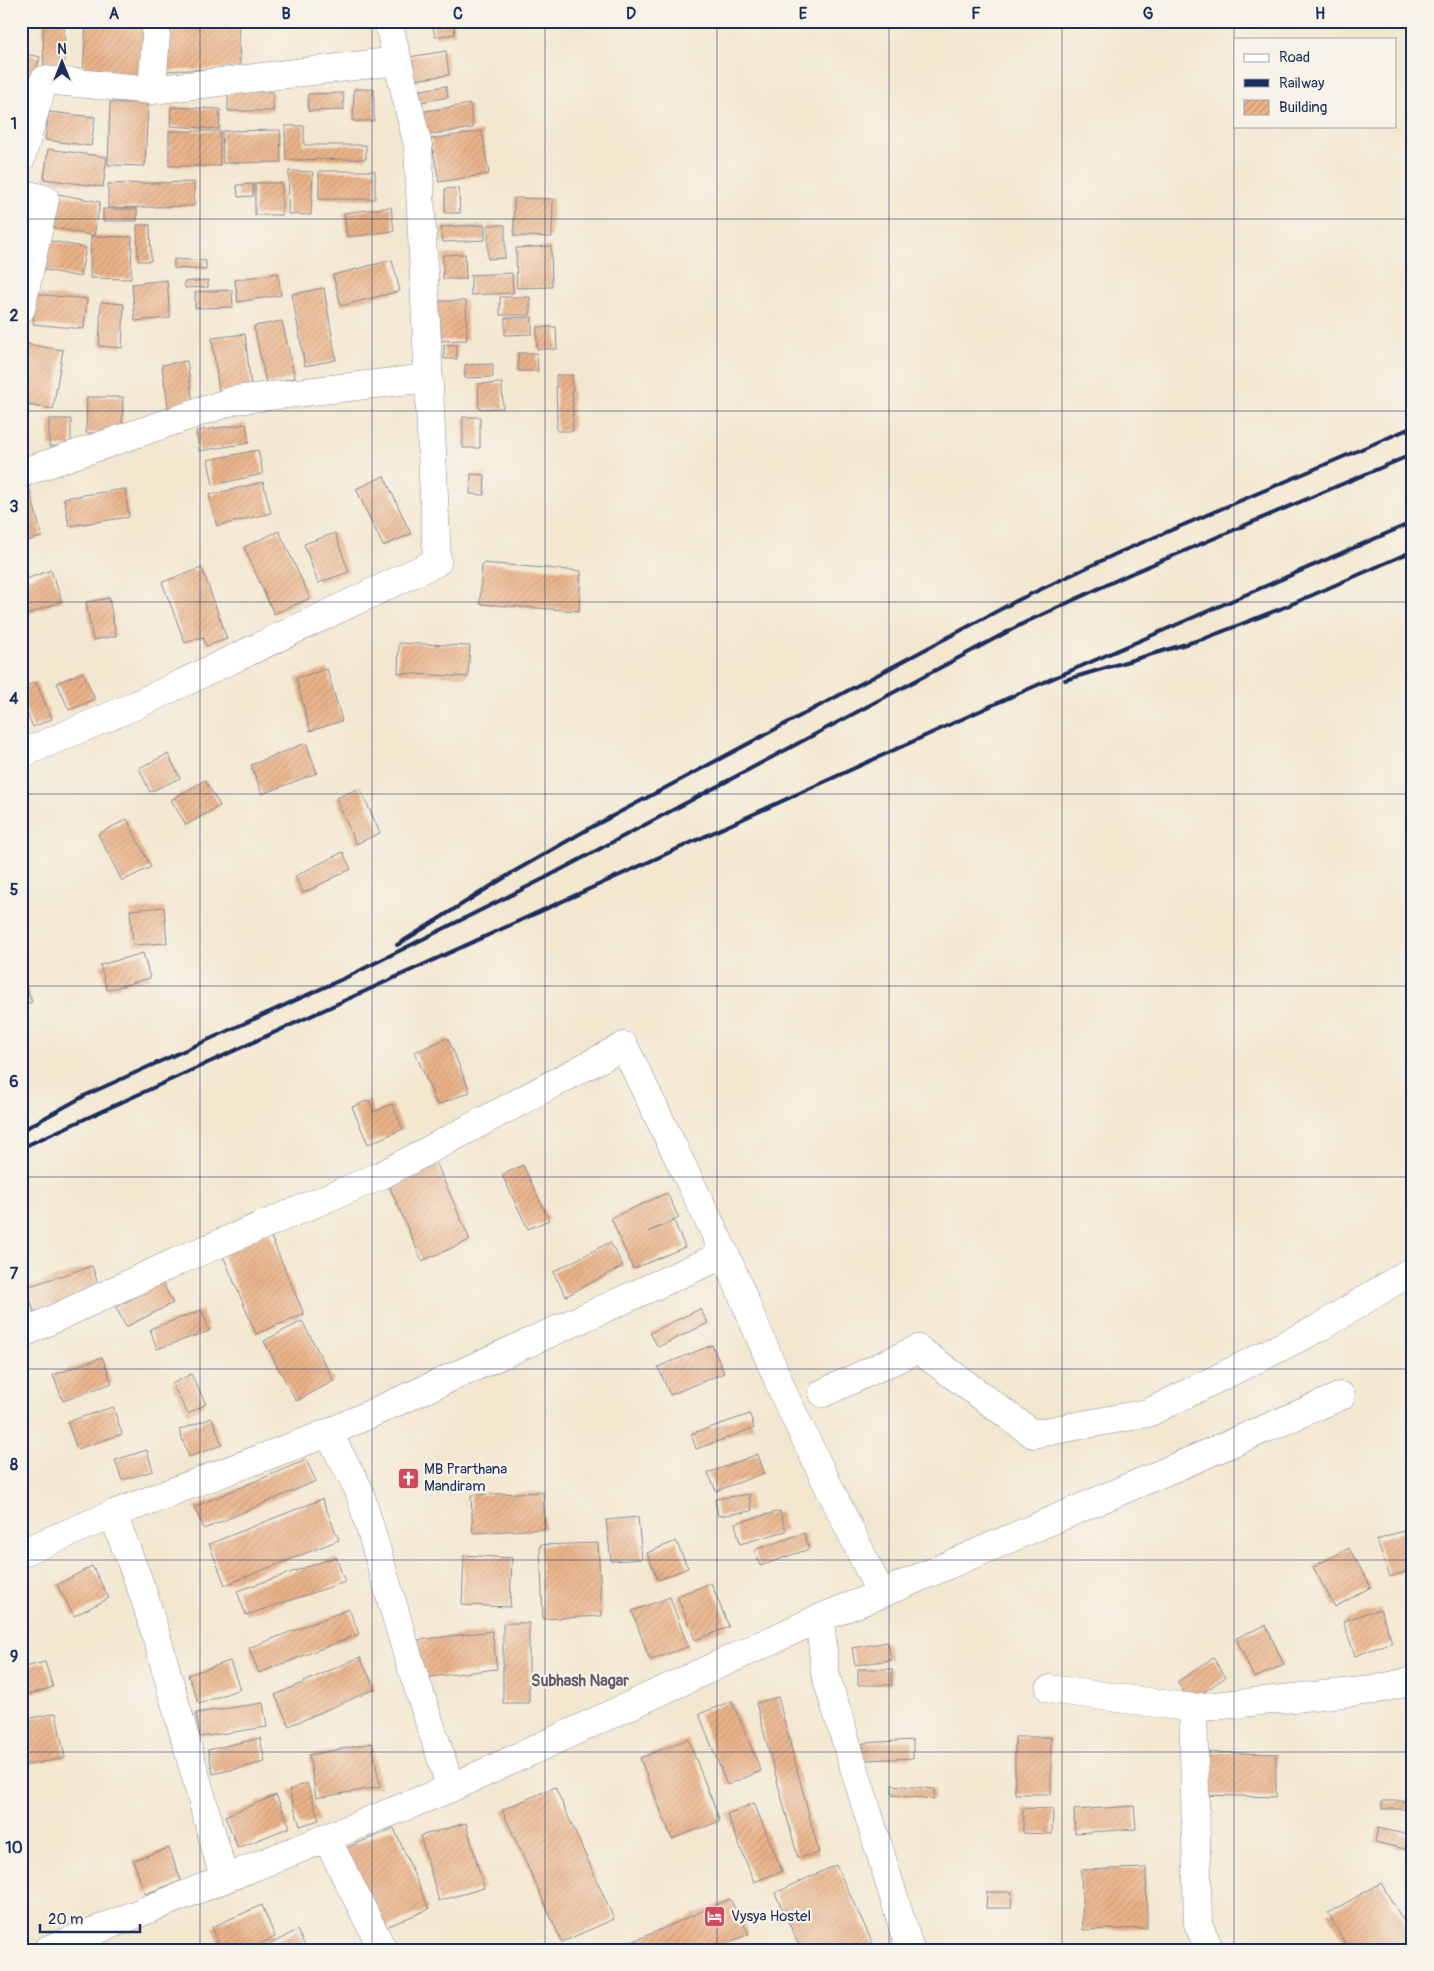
<svg xmlns="http://www.w3.org/2000/svg" width="1434" height="1971" font-family="Pangolin,sans-serif">
<style>
.building{fill:url(#building-hatch)}
.lines{fill:none;stroke-linecap:round;stroke-linejoin:round}
.minor-casing{stroke:#878b97;stroke-width:29}
.minor{stroke:#fff;stroke-width:28}
.rail{stroke:#1b2f5e;stroke-width:4}
.grid{fill:none;stroke:#1b2f5e;stroke-width:1;stroke-opacity:0.55}
.labels{text-anchor:middle;dominant-baseline:central;stroke-width:4.5;stroke-linejoin:round;paint-order:stroke}
.poi-label{font-size:15px;fill:#1b2f5e;stroke:#f7f3e8;text-anchor:start}
.neighbourhood-label{font-size:16px;font-weight:bold;fill:#635d6d;stroke:#f7f3e8}
.neatline{fill:none;stroke:#1b2f5e;stroke-width:2}
.grid-label{font-size:16px;text-anchor:middle;font-weight:bold;fill:#1b2f5e}
</style>
<defs>
<pattern id="building-hatch" width="6" height="6" patternUnits="userSpaceOnUse" patternTransform="scale(1.25)"><rect width="6" height="6" fill="#eab288"/><path d="M-1 1l2-2M0 6l6-6M5 7l2-2" fill="none" stroke="#c89978"/></pattern>
</defs>
<rect width="100%" height="100%" fill="#f7f3e8"/>
<filter id="ink" filterUnits="userSpaceOnUse"><feTurbulence type="fractalNoise" baseFrequency=".02" numOctaves="2"/><feDisplacementMap in="SourceGraphic" scale="10" xChannelSelector="R" yChannelSelector="G"/><feConvolveMatrix kernelMatrix="1 2 1 2 8 2 1 2 1" color-interpolation-filters="sRGB"/></filter>
<filter id="wash" filterUnits="userSpaceOnUse"><feTurbulence type="fractalNoise" baseFrequency=".0096" numOctaves="4" result="noise"/><feDisplacementMap in="SourceGraphic" scale="20" xChannelSelector="R" yChannelSelector="G"/><feGaussianBlur stdDeviation="1.12" result="paint"/><feColorMatrix in="noise" values="0 0 0 0 0 0 0 0 0 0 0 0 0 0 0 0 0 1.4 0 .05"/><feComposite in="paint" operator="in"/></filter>
<g filter="url(#wash)">
<rect width="100%" height="100%" fill="#f3e7d0"/>
<g id="blocks">
<path class="building" d="M43,21H64L65,79H44Z
M86,21H152L149,78L83,75Z
M159,21H238L240,68L161,71Z
M432,21H453L455,34L435,37Z
M446,51L449,75L406,81L403,58Z
M21,53L40,57L30,97L21,94Z
M446,86L448,97L411,104L409,92Z
M354,89H374V121H353Z
M228,92H273V111H228Z
M343,93L344,110L308,111V94Z
M110,102L148,103L145,166L108,165Z
M470,104L473,128L412,137L408,114Z
M171,107L220,109L219,129L170,126Z
M49,112L95,117L91,146L45,140Z
M285,126H304V145H366V159L286,160Z
M280,130L281,162L223,163L222,131Z
M169,131H220V166H169Z
M482,131L489,174L439,182L431,139Z
M48,149L107,157L103,187L44,179Z
M289,171L313,172L311,215L288,214Z
M319,171H375V199H319Z
M194,182V206L108,208V184Z
M255,183H282V215H255Z
M253,184V196L238,197L237,185Z
M459,188L460,213H445V189Z
M53,193L100,202L94,236L46,226Z
M514,198L553,199L552,237L514,236Z
M391,207L394,231L347,237L344,213Z
M103,209H137V221H103Z
M137,225H150L151,261H138Z
M485,225V240L443,242L441,227Z
M488,225H505V258L488,259Z
M91,236L132,237L131,279L90,278Z
M47,240L86,248L80,277L41,269Z
M551,246L552,287L517,288L516,248Z
M465,254L466,279H443V255Z
M174,259L206,261V270L174,268Z
M392,260L400,291L341,306L333,275Z
M278,273L281,295L238,302L235,280Z
M512,273L513,293L471,295V275Z
M167,280L170,318L135,321L132,284Z
M208,280V287L185,288L184,282Z
M324,288L336,360L305,366L292,294Z
M232,290L233,307L195,308V292Z
M36,294L87,299L84,329L33,324Z
M500,297H530V315H500Z
M432,301H466L467,340L432,341Z
M101,302L124,304L122,348L99,346Z
M532,317V334L505,335V318Z
M282,321L295,378L266,384L254,326Z
M537,327H556L557,349H537Z
M245,334L251,388L219,392L212,338Z
M25,344L63,350L53,409L21,404V368Z
M444,345H457V359H444Z
M518,353H537L538,371H518Z
M187,361L194,409L169,413L162,365Z
M493,364V377L465,378V365Z
M556,375H572L573,431H557Z
M502,383L503,408L479,409L478,384Z
M87,397H123L122,433H86Z
M463,417H480V448H463Z
M49,419H71V446H49Z
M246,424L249,443L199,451L196,431Z
M258,450L263,474L213,485L208,460Z
M471,474L485,475L484,495L470,494Z
M384,476L411,534L383,546L356,489Z
M28,482L42,537L22,542L21,483Z
M263,482L271,513L217,526L209,495Z
M125,489L129,517L69,526L64,498Z
M279,531L310,598L274,614L244,547Z
M335,533L349,572L318,583L304,544Z
M482,563L581,571L579,611L480,604Z
M202,568L227,639L206,646L203,637L185,643L162,582Z
M51,570L62,601L21,617V581Z
M109,598L116,636L93,640L86,602Z
M399,643L470,646L468,677L398,673Z
M327,669L342,721L310,731L296,678Z
M83,672L95,699L69,710L57,683Z
M36,682L52,719L33,727L21,699V688Z
M306,743L317,773L262,794L251,765Z
M168,754L180,778L150,792L139,768Z
M205,780L220,806L186,825L171,800Z
M360,788L380,833L356,844L336,798Z
M127,819L151,867L122,881L98,834Z
M343,852L351,869L303,893L295,876Z
M164,907L167,943L133,945L130,910Z
M1409,913H1413V1047H1411Z
M143,953L150,978L107,990L100,965Z
M24,981L32,1002L21,1006V982Z
M448,1038L470,1092L437,1105L415,1052Z
M369,1100L374,1112L392,1104L403,1129L368,1144L352,1107Z
M436,1162L470,1240L422,1261L388,1183Z
M523,1165L549,1220L528,1229L502,1175Z
M667,1193L679,1218L648,1232L674,1221L685,1247L633,1269L611,1218Z
M269,1232L304,1314L256,1334L221,1251Z
M610,1242L623,1266L566,1296L553,1272Z
M92,1266L100,1290L34,1312L26,1287Z
M162,1282L173,1303L126,1327L116,1307Z
M700,1309L708,1323L658,1347L650,1333Z
M202,1310L209,1331L157,1349L150,1329Z
M302,1321L334,1381L296,1401L264,1341Z
M712,1345L724,1373L670,1395L658,1367Z
M102,1357L112,1383L63,1401L53,1375Z
M191,1374L206,1404L188,1414L172,1384Z
M21,1393L26,1409L21,1410Z
M113,1407L122,1434L77,1449L67,1422Z
M750,1414L754,1428L696,1449L691,1434Z
M212,1418L222,1445L189,1457L179,1430Z
M147,1450L153,1471L122,1480L115,1460Z
M758,1454L764,1473L716,1491L708,1473Z
M306,1460L316,1481L204,1529L194,1507Z
M543,1492L545,1529L473,1533L471,1495Z
M749,1494L752,1511L718,1516L715,1499Z
M322,1499L339,1540L225,1585L209,1544Z
M780,1511L786,1531L740,1544L735,1523Z
M638,1517L642,1559L611,1561L606,1520Z
M1403,1531L1413,1558V1569L1390,1577L1377,1540Z
M804,1533L809,1549L760,1566L754,1550Z
M676,1541L688,1568L658,1580L647,1553Z
M598,1543L602,1616L543,1619L540,1545Z
M1349,1548L1371,1587L1335,1607L1313,1567Z
M464,1555L512,1558L510,1607L462,1605Z
M336,1557L345,1582L246,1615L237,1591Z
M92,1566L109,1598L74,1616L57,1585Z
M711,1583L729,1627L695,1640L677,1596Z
M670,1597L688,1647L650,1660L632,1611Z
M349,1609L359,1634L259,1673L249,1648Z
M1380,1609L1392,1642L1355,1656L1343,1621Z
M503,1623H529V1703H503Z
M1266,1625L1284,1665L1254,1678L1236,1638Z
M492,1631L497,1669L422,1678L418,1640Z
M888,1642L891,1660L855,1665L852,1648Z
M360,1657L375,1689L289,1726L275,1695Z
M1213,1658L1226,1677L1190,1701L1177,1682Z
M230,1661L240,1689L199,1704L188,1675Z
M45,1662L53,1687L21,1697V1668Z
M858,1669H892V1685H858Z
M778,1697L819,1853L798,1858L756,1703Z
M732,1701L761,1771L727,1785L699,1714Z
M263,1703L267,1727L200,1737L196,1713Z
M56,1713L65,1758L21,1766V1720Z
M1015,1737H1051V1794H1015Z
M260,1738L265,1762L213,1774L208,1750Z
M688,1739L720,1821L672,1839L640,1758Z
M913,1740V1758L864,1760L863,1743Z
M372,1743L380,1787L316,1798L309,1755Z
M1200,1752L1276,1754V1797L1200,1795Z
M307,1783L319,1820L300,1826L289,1790Z
M892,1785L935,1789L934,1799L892,1795Z
M555,1787L614,1919L562,1942L502,1810Z
M276,1795L290,1827L238,1848L225,1816Z
M1382,1801H1413V1809H1382Z
M754,1803L782,1871L754,1882L727,1814Z
M1134,1806L1136,1829L1075,1833L1074,1810Z
M1023,1808L1053,1809L1052,1834L1023,1833Z
M466,1823L484,1888L439,1901L420,1836Z
M394,1828L429,1909L379,1930L344,1849Z
M1378,1828L1413,1836V1851L1375,1842Z
M169,1848L181,1881L145,1894L133,1860Z
M836,1865L876,1950H801L775,1893Z
M1146,1868L1147,1928L1083,1930L1081,1870Z
M1381,1883L1413,1937V1950H1349L1328,1913Z
M987,1892H1012L1011,1908H986Z
M730,1899L749,1934L710,1950H614Z
M262,1905L275,1937L246,1950H221L212,1927Z
M297,1930L307,1950H260Z"/>
</g>
</g>
<g filter="url(#ink)">
<use href="#blocks" fill-opacity="0" stroke="#878b97" stroke-width="1"/>
<g class="lines">
<defs>
<path id="minor" d="M157,21L152,90L397,61
M21,158L44,80L152,90
M21,193L45,199L21,309
M21,473L235,400L428,378
M21,754L134,706L437,562L418,146L388,21
M725,1254L786,1399L881,1594L820,1618
M21,1334L178,1261L382,1175L624,1046L725,1254L328,1433L113,1514L21,1553
M823,1393L918,1349L1033,1434L1148,1413L1317,1329L1413,1270
M328,1433L359,1490L409,1660L451,1788
M113,1514L143,1593L159,1645L224,1878
M881,1594L1341,1396
M1050,1689L1193,1708L1198,1924L1210,1950
M1193,1708L1373,1690L1413,1681
M326,1837L383,1950
M47,1950L451,1788L820,1618L825,1673L910,1950"/>
</defs>
<use href="#minor" class="minor-casing"/>
<use href="#minor" class="minor"/>
<path class="rail" d="M1065,680L1206,638L1285,607L1413,551
M397,945L515,871L590,828L1018,600L1120,552L1413,427
M21,1131L86,1095L347,977L545,878L1026,622L1130,574L1413,454
M21,1148L1017,694L1413,522"/>
</g>
</g>
<path class="grid" d="M200,21V1950M372,21V1950M545,21V1950M717,21V1950M889,21V1950M1062,21V1950M1234,21V1950M21,219H1413M21,411H1413M21,602H1413M21,794H1413M21,986H1413M21,1177H1413M21,1369H1413M21,1560H1413M21,1752H1413"/>
<defs>
<symbol id="church-square" viewBox="-11 -11 22 22"><rect x="-9" y="-9" width="18" height="18" rx="4" fill="#d1495b" stroke="#f7f3e8"/><path d="M-1.2-6h2.4v3.5h3.3v2.4h-3.3V6h-2.4V-.1h-3.3v-2.4h3.3Z" fill="#fff"/></symbol>
<symbol id="hotel-square" viewBox="-11 -11 22 22"><rect x="-9" y="-9" width="18" height="18" rx="4" fill="#d1495b" stroke="#f7f3e8"/><path d="M-6-4.5h1.5V1H6V5H4.5V3h-9V5H-6ZM-4 0a1.8 1.8 0 1 1 3.6 0ZM.5 0V-2.5h3Q6-2.5 6 0Z" fill="#fff"/></symbol>
</defs>
<g fill-rule="evenodd">
<use href="#church-square" x="396" y="1466" width="25" height="25"/>
<use href="#hotel-square" x="702" y="1904" width="25" height="25"/>
</g>
<g class="labels">
<g class="poi-label">
<text x="424" y="1469">MB Prarthana<tspan x="424" dy="17">Mandiram</tspan></text>
<text x="731" y="1916">Vysya Hostel</text>
</g>
<g class="neighbourhood-label">
<text x="580" y="1681">Subhash Nagar</text>
</g>
</g>
<rect width="1434" height="1971" fill="none" stroke="#f7f3e8" stroke-width="55"/>
<rect x="1234" y="38" width="162" height="90" fill="#f7f3e8" stroke="#9fa5b1"/>
<rect x="1244" y="54" width="25" height="8" fill="#ffffff" stroke="#9fa5b1"/>
<text x="1279" y="62" font-size="15" fill="#1b2f5e">Road</text>
<rect x="1244" y="79" width="25" height="8" fill="#1b2f5e" stroke="#9fa5b1"/>
<text x="1279" y="88" font-size="15" fill="#1b2f5e">Railway</text>
<rect x="1244" y="100" width="25" height="15" fill="url(#building-hatch)" stroke="#9fa5b1"/>
<text x="1279" y="112" font-size="15" fill="#1b2f5e">Building</text>
<g transform="translate(62 62)" stroke="#f7f3e8" stroke-width="4" paint-order="stroke">
<path d="M0-4L9 19L0 12L-9 19Z" fill="#1b2f5e"/>
<text y="-8" font-size="14" font-weight="bold" text-anchor="middle" fill="#1b2f5e">N</text>
</g>
<path d="M40 1924v8h100v-8" fill="none" stroke="#1b2f5e" stroke-width="2.5"/>
<text x="48" y="1924" font-size="15" fill="#1b2f5e" stroke="#f7f3e8" stroke-width="4" paint-order="stroke">20 m</text>
<rect x="28" y="28" width="1378" height="1916" class="neatline"/>
<g class="grid-label">
<text x="114" y="19">A</text>
<text x="286" y="19">B</text>
<text x="458" y="19">C</text>
<text x="631" y="19">D</text>
<text x="803" y="19">E</text>
<text x="976" y="19">F</text>
<text x="1148" y="19">G</text>
<text x="1320" y="19">H</text>
<text x="14" y="129">1</text>
<text x="14" y="321">2</text>
<text x="14" y="512">3</text>
<text x="14" y="704">4</text>
<text x="14" y="895">5</text>
<text x="14" y="1087">6</text>
<text x="14" y="1279">7</text>
<text x="14" y="1470">8</text>
<text x="14" y="1662">9</text>
<text x="14" y="1853">10</text>
</g>
</svg>
